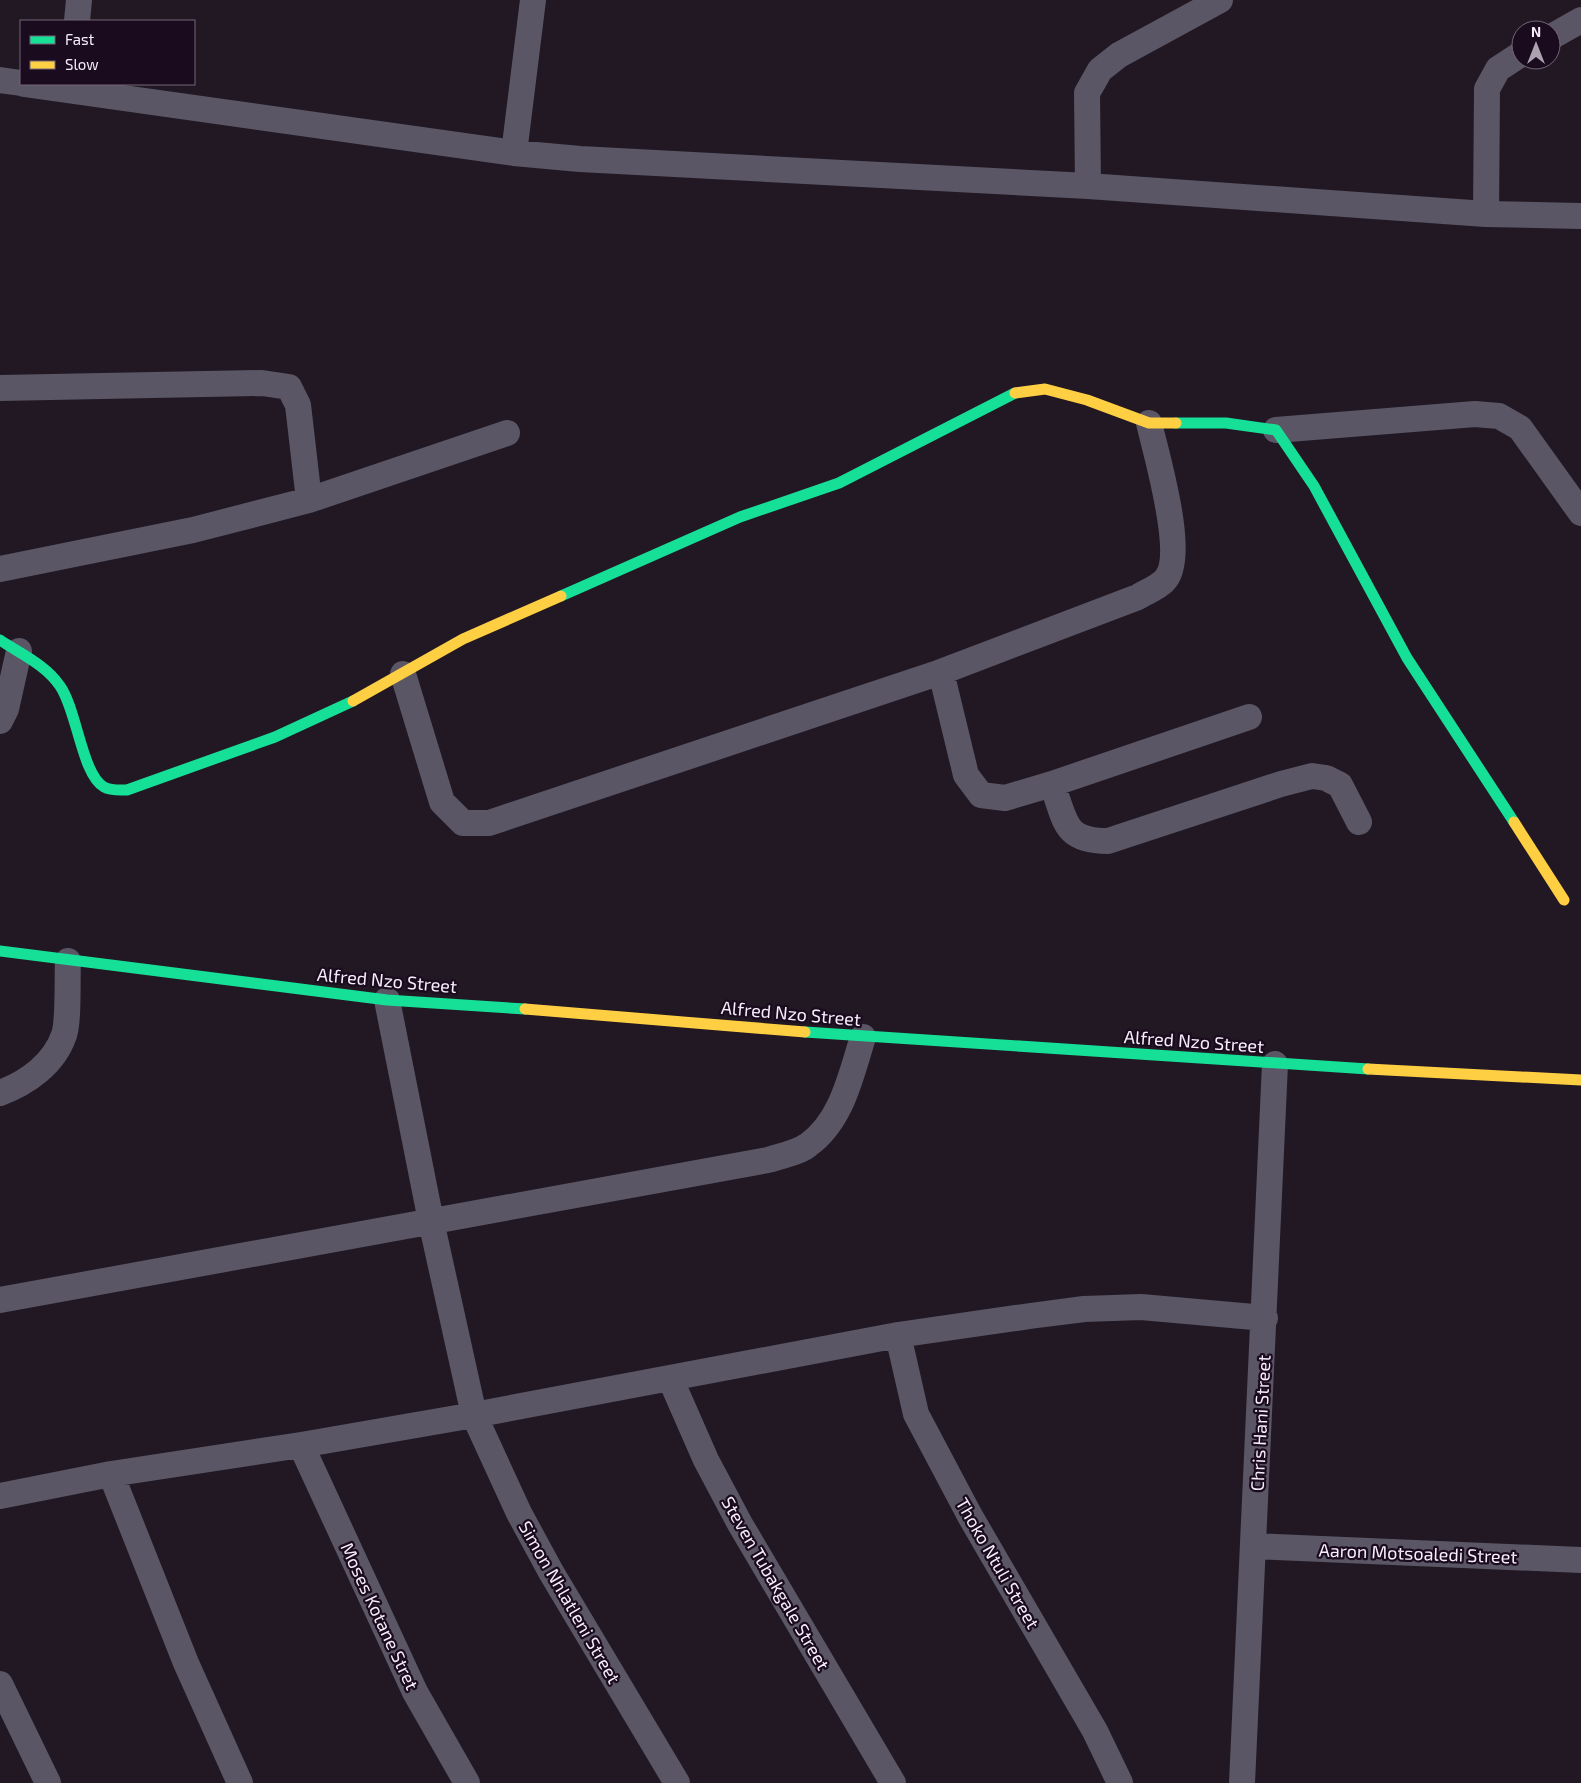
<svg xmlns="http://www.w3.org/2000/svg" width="1581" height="1783" font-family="'Exo 2',sans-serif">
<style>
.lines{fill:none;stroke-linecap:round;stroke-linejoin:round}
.street{stroke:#5a5665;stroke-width:26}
.fast{stroke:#16e098;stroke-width:11}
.slow{stroke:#ffcf43;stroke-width:11}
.labels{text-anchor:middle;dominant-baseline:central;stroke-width:4.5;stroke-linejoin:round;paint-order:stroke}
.street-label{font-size:18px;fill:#f8eefb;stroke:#1a0b1e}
</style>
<rect width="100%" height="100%" fill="#211824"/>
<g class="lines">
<path class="street" d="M77,21L79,0
M1551,37L1581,20
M0,80L21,83
M24,84L514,153L580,159L1088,186L1486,214L1581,216
M514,153L533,0
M1088,186L1087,93L1100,70L1119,55L1220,0
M1486,214L1487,89L1498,69L1521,54
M0,388L262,383L289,387L298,405L309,500
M1276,430L1475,414L1499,416L1520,428L1581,513
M0,569L193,530L309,500L507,433
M941,672L966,775L981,795L1005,798L1052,784L1249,717
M403,674L442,802L463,823H489L941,672L1138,597C1146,592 1157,588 1164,581C1188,559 1156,454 1149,423
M0,721L6,709L19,651
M1052,784C1066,821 1063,841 1108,841L1281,784L1312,776L1326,778L1340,785L1359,822
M387,1000L431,1221L474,1415L519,1513L551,1572L677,1783
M0,1093C27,1083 54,1064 64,1035C69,1021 67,978 68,961
M0,1300L768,1160C780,1156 798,1153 808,1145C842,1121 851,1075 863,1037
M898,1335L916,1414L970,1516L1095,1731L1120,1783
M670,1378L706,1460L740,1524L893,1783
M301,1445L415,1692L467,1783
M111,1474L186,1663L240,1783
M0,1496L111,1474L301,1445L474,1415L898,1335L1030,1316L1084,1309L1141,1307L1265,1318
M1254,1546L1581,1560
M0,1684L48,1783
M1242,1783L1275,1064"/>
<path class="fast" d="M1176,423H1226L1276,430L1314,486L1407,658L1514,822
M561,596L740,517L839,483L1015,393
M0,640C21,654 46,665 60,686C77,710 82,775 104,787C111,791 120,790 127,790L275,737L353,701
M0,951L387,1000L525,1009
M805,1032L1368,1069"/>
<path class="slow" d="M1015,393L1045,389L1087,400L1149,423H1176
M353,701L463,639L561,596
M1514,822L1564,900
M525,1009L805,1032
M1368,1069L1581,1080"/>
</g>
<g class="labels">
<g class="street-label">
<text transform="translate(387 980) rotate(5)">Alfred Nzo Street</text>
<text transform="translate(791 1013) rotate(5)">Alfred Nzo Street</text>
<text transform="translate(1194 1041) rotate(4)">Alfred Nzo Street</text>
<text transform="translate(1260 1423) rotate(-87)">Chris Hani Street</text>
<text transform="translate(1418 1553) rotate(2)">Aaron Motsoaledi Street</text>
<text transform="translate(998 1563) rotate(60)">Thoko Ntuli Street</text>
<text transform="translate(776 1583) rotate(60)">Steven Tubakgale Street</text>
<text transform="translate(570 1602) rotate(60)">Simon Nhlatleni Street</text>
<text transform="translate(380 1616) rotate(65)">Moses Kotane Stret</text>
</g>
</g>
<rect x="20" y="20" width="175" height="65" fill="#1a0b1e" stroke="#736676"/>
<rect x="30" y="36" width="25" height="8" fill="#16e098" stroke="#736676"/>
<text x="65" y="45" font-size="15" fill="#f8eefb">Fast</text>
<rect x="30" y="61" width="25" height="8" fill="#ffcf43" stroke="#736676"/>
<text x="65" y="70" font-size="15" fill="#f8eefb">Slow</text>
<g transform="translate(1536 45)"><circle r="24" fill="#1a0b1e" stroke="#736676"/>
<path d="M0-4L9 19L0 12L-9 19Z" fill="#ada3b0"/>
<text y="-8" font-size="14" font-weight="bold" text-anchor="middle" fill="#f8eefb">N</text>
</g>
</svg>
